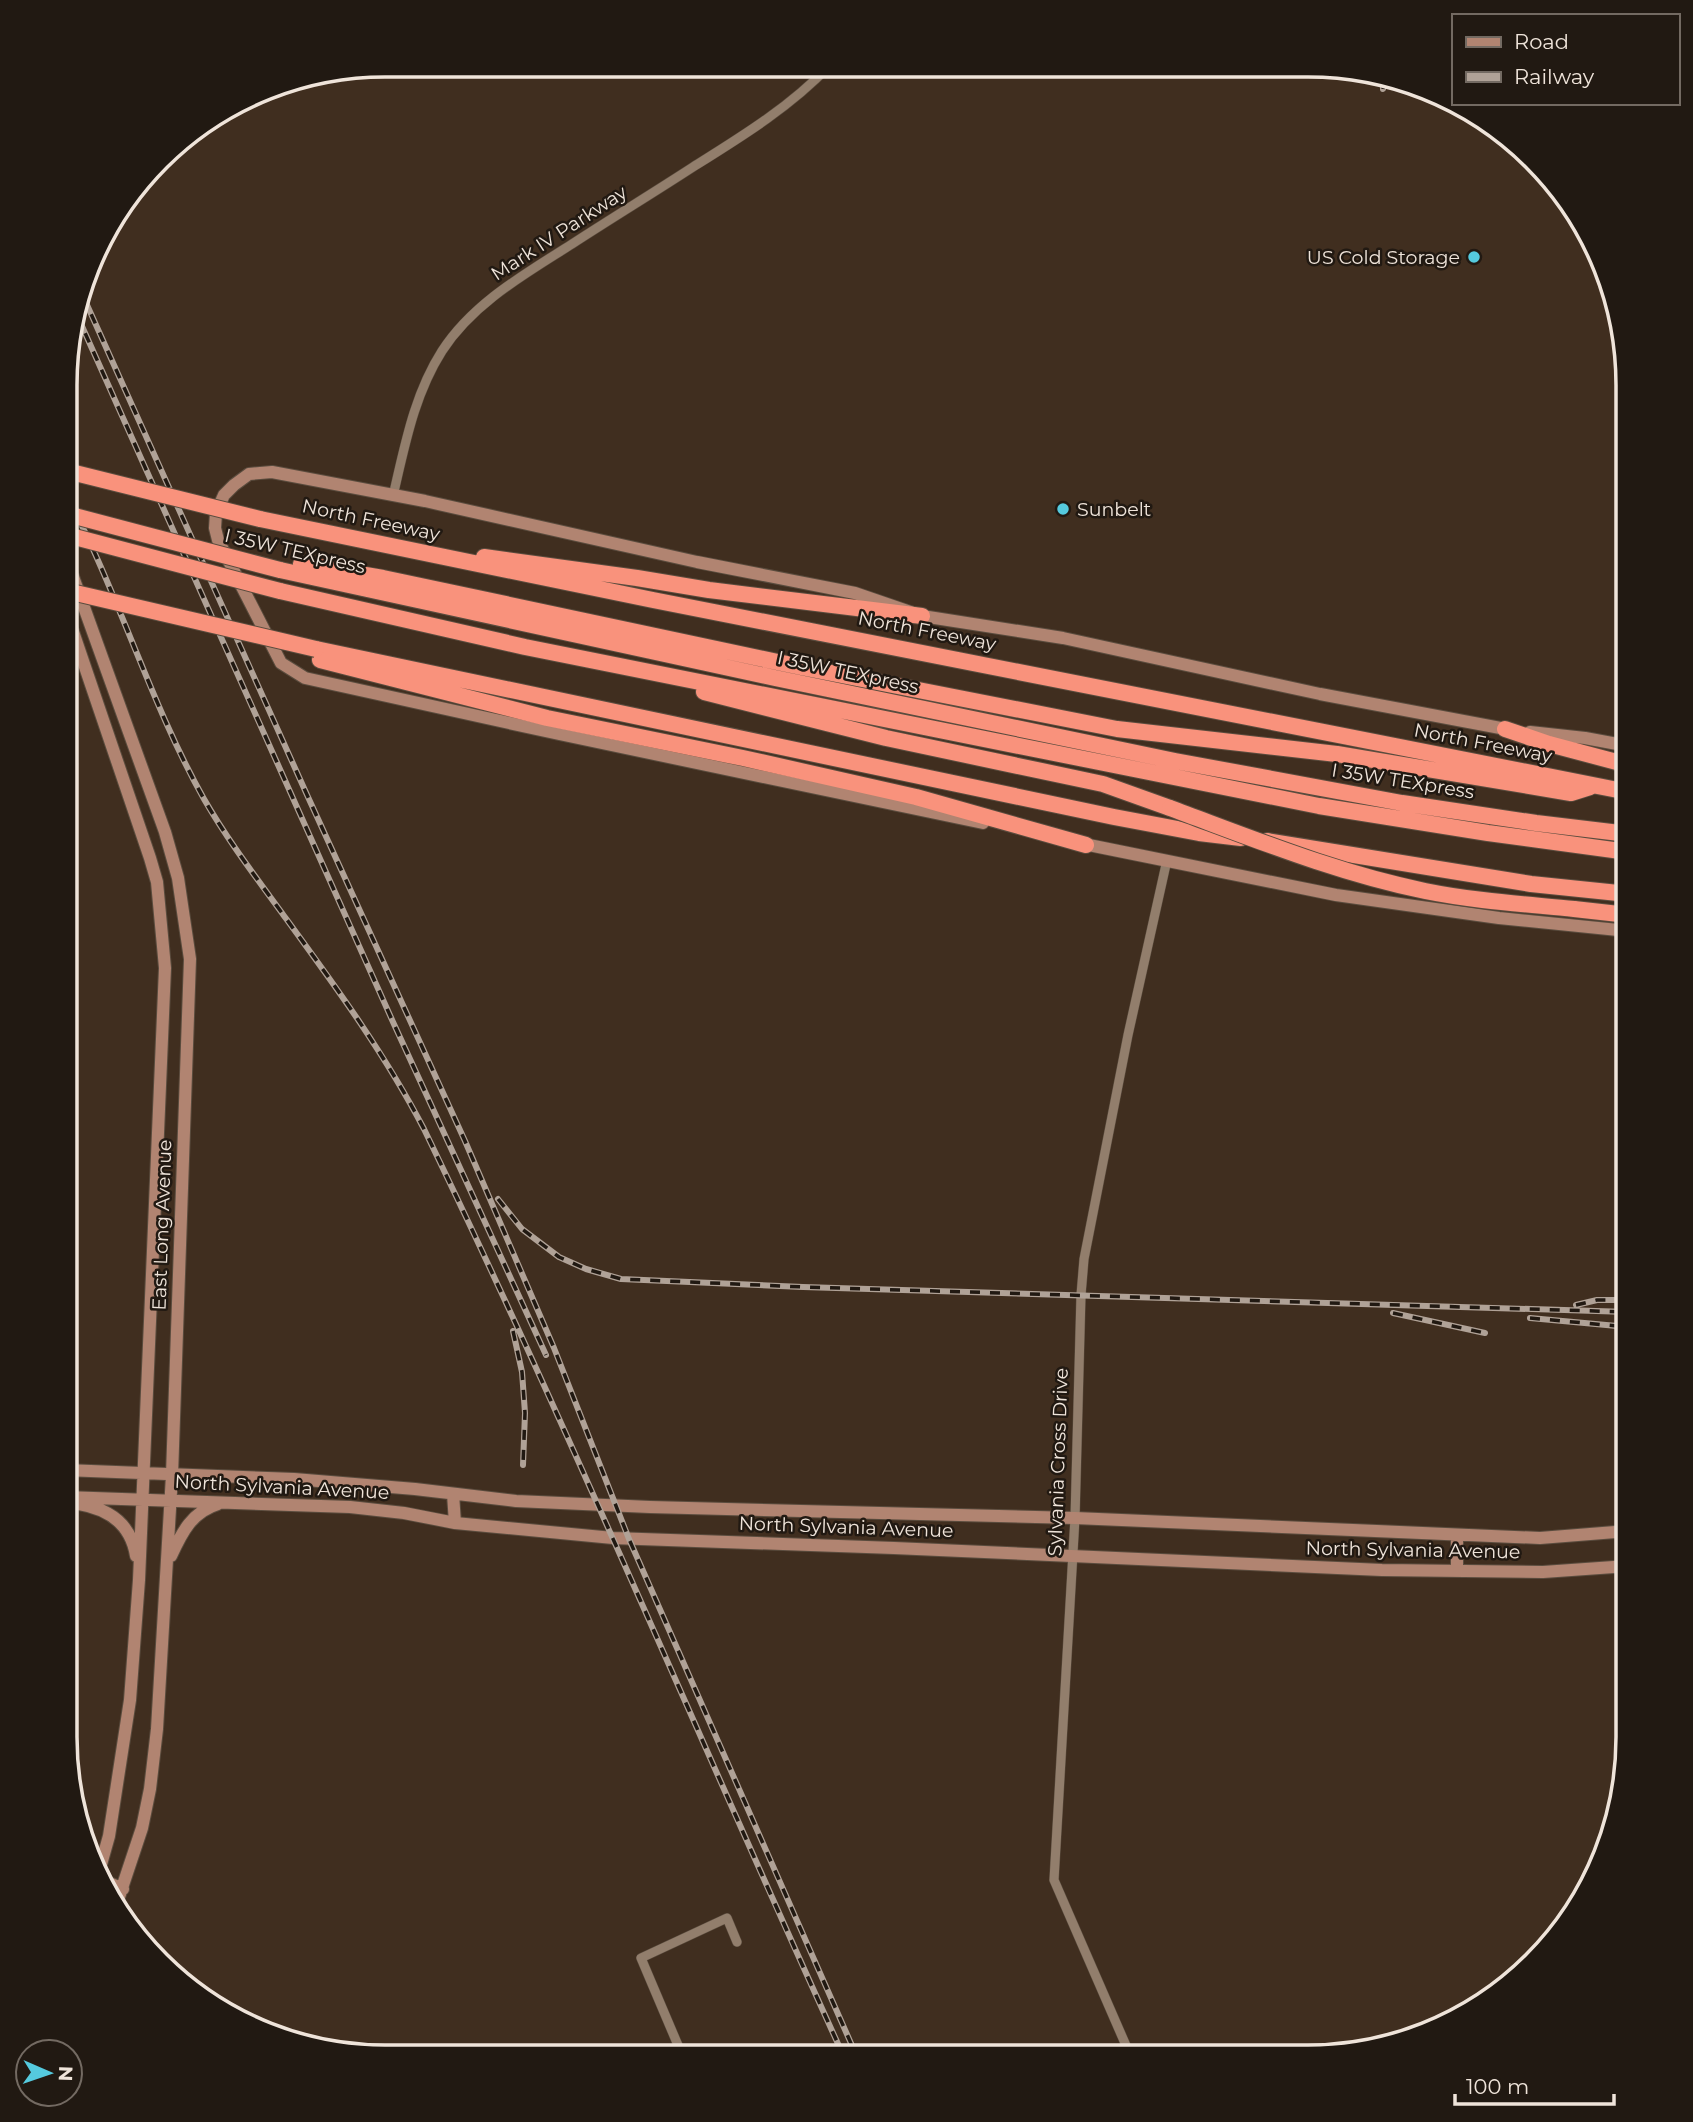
<svg xmlns="http://www.w3.org/2000/svg" width="1693" height="2122" font-family="Montserrat,sans-serif">
<style>
.lines{fill:none;stroke-linecap:round;stroke-linejoin:round}
.street-casing{stroke:#5a4c3e;stroke-width:10}
.secondary-casing{stroke:#5a4c3e;stroke-width:14}
.highway-casing{stroke:#5a4c3e;stroke-width:18}
.street{stroke:#927e6c;stroke-width:9}
.secondary{stroke:#b18471;stroke-width:12}
.highway{stroke:#f9927c;stroke-width:16}
.rail-casing{stroke:#b0a297;stroke-width:6}
.rail{stroke:#211912;stroke-width:3.5;stroke-dasharray:10;stroke-linecap:butt}
.highway-bridge-casing{stroke:#5a4c3e;stroke-width:18;stroke-linecap:butt}
.highway-bridge{stroke:#f9927c;stroke-width:16}
.poi-dot{fill:#55cade;stroke:#211912;stroke-width:2.5}
.labels{text-anchor:middle;dominant-baseline:central;stroke-width:5;stroke-linejoin:round;paint-order:stroke}
.street-label{font-size:19px;fill:#efe4da;stroke:#211912}
.poi-label{font-size:19px;fill:#efe4da;stroke:#211912;text-anchor:end}
.rim{fill:none;stroke:#efe4da;stroke-width:3.5}
</style>
<rect width="100%" height="100%" fill="#402e1f"/>
<g class="lines">
<defs>
<path id="street" d="M393,496C405,445 414,395 442,351C473,303 525,274 572,244C612,218 653,193 693,167C741,137 790,107 829,66
M683,2057L641,1958L727,1918L737,1942
M1131,2057L1054,1880L1075,1518L1081,1295L1084,1259L1128,1035L1167,860"/>
<path id="secondary" d="M67,560L165,832L178,878L190,959L172,1475L157,1729L150,1789L142,1828L116,1906
M67,614L150,858L157,882L165,968L139,1580L130,1700L109,1836L98,1875
M1530,732L1585,738L1628,746
M983,823L559,734L305,678L281,663L218,540L215,528L216,513L224,495L234,485L249,474L272,472L425,501L697,562L855,593L922,616L1063,638L1320,694L1511,730
M1079,843L1336,895L1499,918L1628,931
M65,1470L294,1479L415,1489L516,1501L650,1507L1075,1518L1540,1538L1628,1531
M453,1494L455,1523
M65,1497L350,1507L404,1513L455,1523L613,1538L894,1548L1382,1570L1543,1572L1628,1566
M79,1504C109,1509 131,1524 136,1556
M1457,1535V1571
M171,1556C182,1532 192,1512 218,1504
M100,1879L123,1889"/>
<path id="highway" d="M260,519L653,600L1628,792
M484,557L637,578L709,590L922,616
M301,564L383,578L801,667L1117,729L1337,754L1571,793L1590,787
M280,570L775,678L1175,761L1402,803L1536,823L1628,834
M280,591L525,647L1319,806L1488,833L1628,852
M316,649L1114,817L1199,833L1241,838
M320,660L547,718L743,758L916,797L1086,845
M704,692L886,738L1103,784L1170,808
M1505,729L1549,744L1628,765
M1267,841L1531,884L1628,894
M1574,909L1628,915"/>
</defs>
<use href="#street" class="street-casing"/>
<use href="#secondary" class="secondary-casing"/>
<use href="#highway" class="highway-casing"/>
<use href="#street" class="street"/>
<use href="#secondary" class="secondary"/>
<use href="#highway" class="highway"/>
<defs>
<path id="rail" d="M1383,89L1384,80
M83,296L308,797L465,1141L554,1348L629,1539L857,2057
M77,315L393,1022L546,1355
M67,496C119,594 150,703 204,799C227,839 255,876 282,913C333,983 384,1052 424,1129C572,1435 703,1748 844,2057
M498,1199L522,1229L559,1257L586,1269L621,1279L803,1287L1628,1312
M1576,1305L1597,1300H1628
M1393,1313L1485,1333
M1530,1318L1628,1327
M513,1331L522,1372L525,1413L523,1465"/>
</defs>
<use href="#rail" class="rail-casing"/>
<use href="#rail" class="rail"/>
<defs>
<path id="highway-bridge" d="M67,471L260,519
M67,514L280,570
M67,535L280,591
M67,591L316,649
M1170,808C1254,839 1337,873 1425,891C1474,901 1524,904 1574,909"/>
</defs>
<use href="#highway-bridge" class="highway-bridge-casing"/>
<use href="#highway-bridge" class="highway-bridge"/>
</g>
<g class="poi-dot">
<circle cx="1474" cy="257" r="7"/>
<circle cx="1063" cy="509" r="7"/>
</g>
<g class="labels">
<g class="street-label">
<text transform="translate(559 233) rotate(-33)">Mark IV Parkway</text>
<text transform="translate(371 520) rotate(12)">North Freeway</text>
<text transform="translate(295 551) rotate(13)">I 35W TEXpress</text>
<text transform="translate(927 631) rotate(11)">North Freeway</text>
<text transform="translate(848 672) rotate(12)">I 35W TEXpress</text>
<text transform="translate(1483 743) rotate(11)">North Freeway</text>
<text transform="translate(1403 781) rotate(9)">I 35W TEXpress</text>
<text transform="translate(162 1225) rotate(-88)">East Long Avenue</text>
<text transform="translate(1058 1462) rotate(-88)">Sylvania Cross Drive</text>
<text transform="translate(282 1487) rotate(3)">North Sylvania Avenue</text>
<text transform="translate(846 1527) rotate(2)">North Sylvania Avenue</text>
<text transform="translate(1413 1550) rotate(1)">North Sylvania Avenue</text>
</g>
<g class="poi-label">
<text x="1460" y="257">US Cold Storage</text>
<text x="1077" y="509" text-anchor="start">Sunbelt</text>
</g>
</g>
<path d="M0 0H1693V2122H0ZM385 77H1308A308 308 0 0 1 1616 385V1737A308 308 0 0 1 1308 2045H385A308 308 0 0 1 77 1737V385A308 308 0 0 1 385 77Z" fill="#211912" fill-rule="evenodd"/>
<path class="rim" d="M385 77H1308A308 308 0 0 1 1616 385V1737A308 308 0 0 1 1308 2045H385A308 308 0 0 1 77 1737V385A308 308 0 0 1 385 77Z"/>
<rect x="1452" y="14" width="228" height="91" fill="#211912" stroke="#736a62" stroke-width="2"/>
<rect x="1466" y="37" width="35" height="10" fill="#b18471" stroke="#736a62" stroke-width="2"/>
<text x="1514" y="49" font-size="21" fill="#efe4da">Road</text>
<rect x="1466" y="72" width="35" height="10" fill="#b0a297" stroke="#736a62" stroke-width="2"/>
<text x="1514" y="84" font-size="21" fill="#efe4da">Railway</text>
<g transform="translate(49 2073) rotate(92)"><circle r="33" fill="#211912" stroke="#736a62" stroke-width="2"/>
<path d="M0-5L12 26L0 18L-12 26Z" fill="#55cade"/>
<text y="-10" font-size="19" font-weight="bold" text-anchor="middle" fill="#efe4da">N</text>
</g>
<path d="M1455 2094v10h159v-10" fill="none" stroke="#efe4da" stroke-width="3.5"/>
<text x="1466" y="2094" font-size="21" fill="#efe4da" stroke="#211912" stroke-width="5" paint-order="stroke">100 m</text>
</svg>
